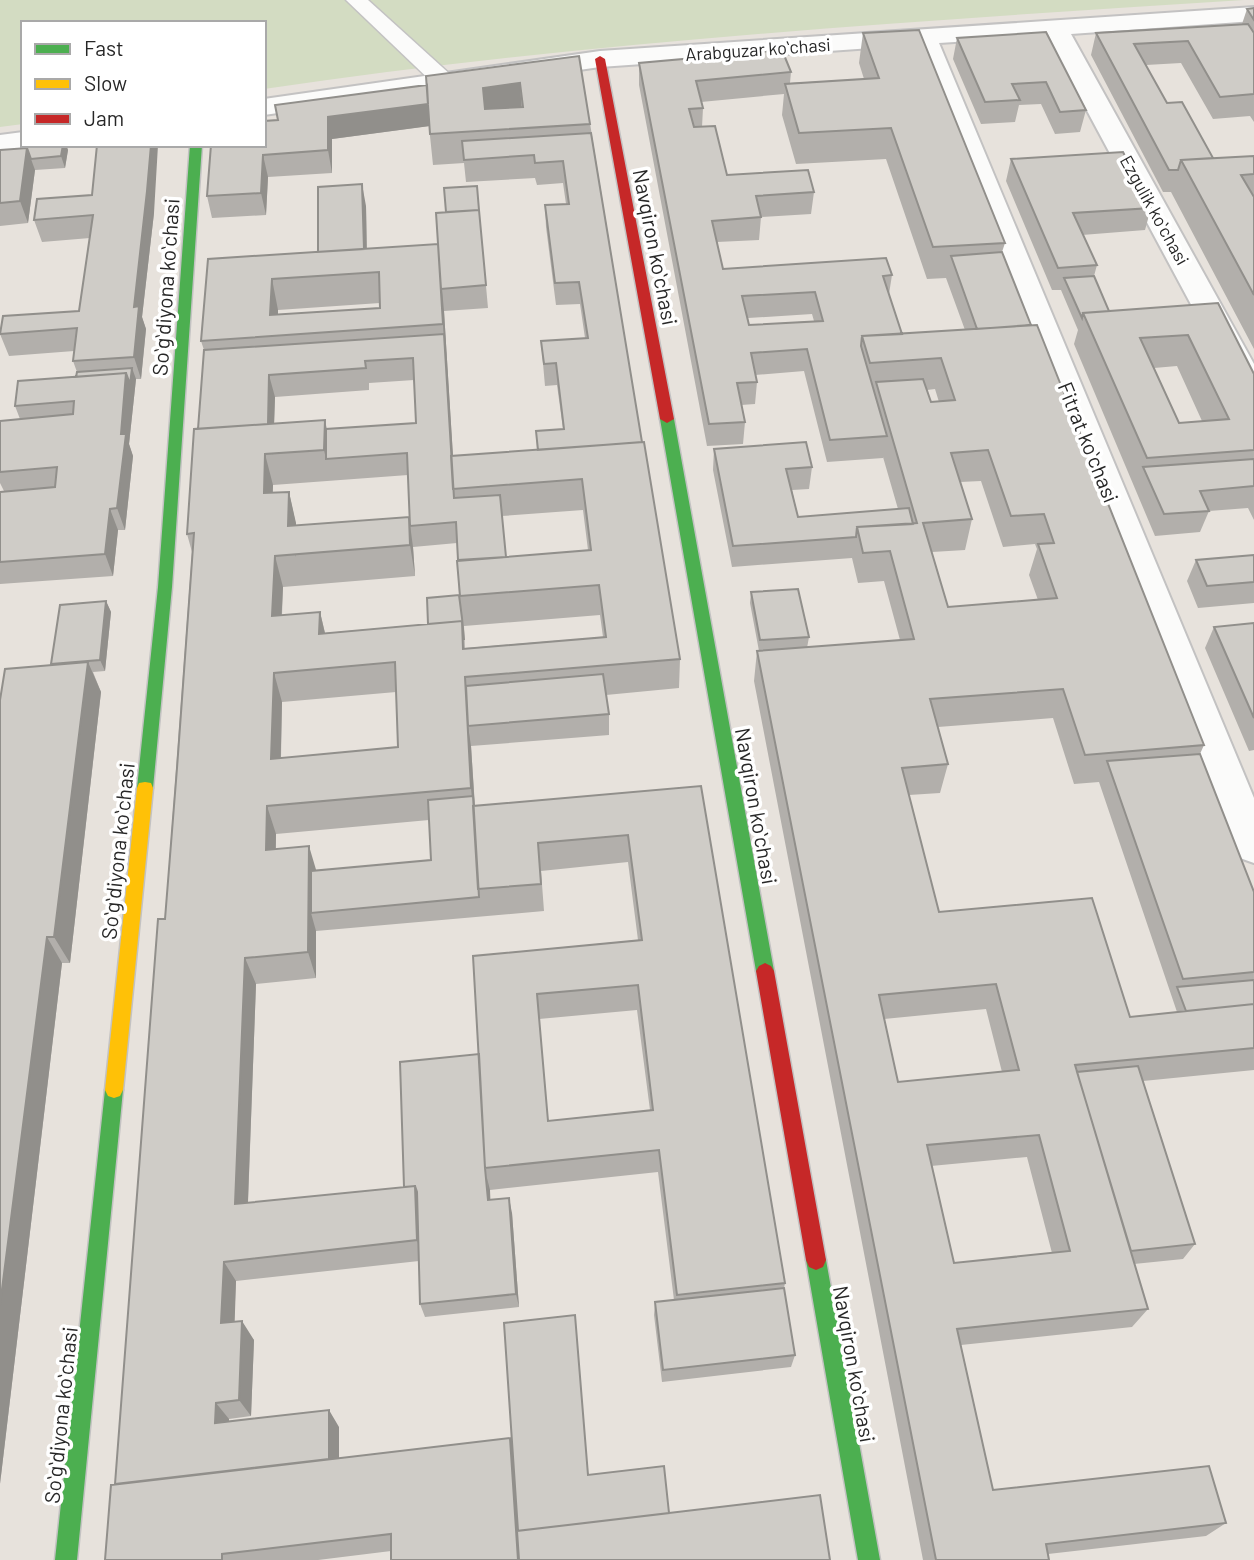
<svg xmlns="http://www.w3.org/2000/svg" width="1254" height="1560" font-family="Barlow,sans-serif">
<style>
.cemetery{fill:#d3dcc2}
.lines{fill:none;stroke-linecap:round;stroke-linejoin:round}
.lane-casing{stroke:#c3c2c2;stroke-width:3}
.street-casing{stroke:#c3c2c2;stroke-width:4}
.fast-casing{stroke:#c3c2c2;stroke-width:3}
.slow-casing{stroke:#c3c2c2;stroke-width:3}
.jam-casing{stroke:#c3c2c2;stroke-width:3}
.lane{fill:#fbfbfa;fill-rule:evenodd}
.street{fill:#fbfbfa;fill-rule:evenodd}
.fast{fill:#4caf50;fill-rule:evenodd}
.slow{fill:#ffc107;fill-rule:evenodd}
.jam{fill:#c62828;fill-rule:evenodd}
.wall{fill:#b2afab;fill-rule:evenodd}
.shaded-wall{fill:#918f8b}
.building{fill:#cfccc7;stroke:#918f8b;stroke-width:2;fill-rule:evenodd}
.labels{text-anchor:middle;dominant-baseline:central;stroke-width:7;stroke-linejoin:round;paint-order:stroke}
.far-street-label{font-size:18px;fill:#272727;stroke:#fff}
.street-label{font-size:21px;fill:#272727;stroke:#fff}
</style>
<rect width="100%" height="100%" fill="#e7e2dc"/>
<path class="cemetery" d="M0,0H1244C917,21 589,41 264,89V23H23V124L0,127Z"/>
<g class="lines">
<defs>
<path id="lane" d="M346,0H368L452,76L455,81L452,86H436Z"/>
<path id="street" d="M1254,7V21L1071,34L1254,364V402L1243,399L1238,392L1047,36L939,43L1254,798V863L1240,858L1234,846L914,45L600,67L264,115V99L600,51Z
M23,132V145L33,146L0,151V135Z"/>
<path id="fast" d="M190,145H202L172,587L153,788L151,793H139L137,788L158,587Z
M667,415L674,419L774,971L771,976L765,979L759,976L756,971L660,419Z
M114,1082L120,1084L123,1090L77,1560H55L105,1090L108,1084Z
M816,1250L823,1253L826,1260L880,1560H858L806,1260L809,1253Z"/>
<path id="slow" d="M145,782L151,783L153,788L123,1090L120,1096L114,1098L108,1096L105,1090L137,788L139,783Z"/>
<path id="jam" d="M600,56L605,59L674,419L667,423L660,419L595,59Z
M765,963L771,966L774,971L826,1260L823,1267L816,1270L809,1267L806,1260L756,971L759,966Z"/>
</defs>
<use href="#lane" class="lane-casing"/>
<use href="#street" class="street-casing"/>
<use href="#fast" class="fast-casing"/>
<use href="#slow" class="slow-casing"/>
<use href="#jam" class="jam-casing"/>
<use href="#lane" class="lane"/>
<use href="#street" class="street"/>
<use href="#fast" class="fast"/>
<use href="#slow" class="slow"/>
<use href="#jam" class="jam"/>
</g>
<path class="wall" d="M1254,8V122L1250,116L1213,119L1181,63L1146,65L1167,103L1213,158L1254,156V349L1171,192H1163L1091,55L1096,33L1242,24L1247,9Z
M1046,32L1086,110L1080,132L1055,134L1041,104L1019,105L1015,122L981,124L953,59L957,38Z
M863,33L1005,243L1002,252L1031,325L1204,745L1200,754L1254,892V1070L1143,1081L1195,1244L1183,1259L1134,1264L1148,1309L1132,1327L961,1345L993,1490L1226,1523L1206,1536L1048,1554L1049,1560H923L754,681L757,651H759L750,603L751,592L809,637L807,648L900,640L884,581L858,583L852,558L732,567L713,470L714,449L812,467L809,489L792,490L798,517L898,509L883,457V458L827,462L804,371L755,375L757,382L755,404L741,405L745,422L743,444L707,446L639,85V63L791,72L790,83L864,79L859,63ZM784,94L782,115L796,164L886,159L927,279L946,278L965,330L902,334L889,294L892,275L723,269L717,242L759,240L761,217L811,214L814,192L727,175L702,127L703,108L701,102ZM812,314L814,321L749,325L748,318ZM935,389L939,402H931L927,390ZM981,481L1003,547L1035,544L1037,549L1029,575L1038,600L948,607L932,552L965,550L972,519L960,482ZM1053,718L1074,784L1099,782L1177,1012L1130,1017L939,912L909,795L940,793L948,764L938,727ZM986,1009L1002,1072L898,1082L884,1019ZM1027,1157L1052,1253L954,1263L931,1166Z
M579,56L642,442L680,659L679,688L606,695L609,714V735L471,746L475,806L701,786L785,1283L784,1288L795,1355L791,1367L662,1382L654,1315L655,1302L674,1300L658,1172L490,1190V1200L512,1213L519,1307L425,1317L420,1304L419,1261L236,1281L234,1322L254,1340L251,1416L229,1419V1421L339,1427V1458L510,1438L512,1445L588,1475L391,1551L318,1560H105L115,1484L165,919L192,552L187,534L198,429L204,350L201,341L208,259L318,252L366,206L367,249L438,244L446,212L477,186L488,308L444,311L453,456L537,450L536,431L563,429L557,385L545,386L541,341L585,338L580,304L556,305L546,227L545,205L566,204L563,183L537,185L535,178L466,182L464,163L433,165L429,126L332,139V173L268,177L266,215L212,218L207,196L278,120L427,85ZM380,303V308L278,315V310ZM414,380L416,423L326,429L325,420L274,424L275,397L369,390V383ZM408,475L410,526L296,525L289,492L272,493L273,485ZM583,510L588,550L506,557L502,516ZM457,543L459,595L428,624L325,633L320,612L282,615L283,587L415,576L413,547ZM600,615L603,637L465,648L464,626ZM396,692L398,747L281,758L282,702ZM429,820L431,860L316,871L276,849V834ZM628,862L638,940L473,956L479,1054L404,1187L248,1203L256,984L316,978V931L544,911L541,871ZM637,1010L650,1110L548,1121L539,1019Z
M26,145H66L68,150L65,168L35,170L28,223L0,226V150L26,148Z
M1011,159L1151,208L1145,230L1082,235L1097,265L1094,276L1109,311L1218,303L1254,374V520L1248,508L1209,511L1200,532L1155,536L1074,344L1078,330L1061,290H1052L1006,181ZM1177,366L1202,421L1179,423L1154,368Z
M37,199L154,213L142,317L146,329L141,379H136L129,444L133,456L125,530H118L113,576L0,584V492L4,491L0,483V421L20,419L15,406L76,377L77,372L73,361L74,351L9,356L0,334L79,311L90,238L42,242L34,220Z
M1254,555V603L1198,608L1187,581L1196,560Z
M106,601L111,612L105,671L93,672L101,692L70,963H62L0,1484L52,665Z
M1254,623V750L1249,751L1205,648L1214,627Z"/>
<path class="shaded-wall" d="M520,83L522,114L486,119L483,88Z
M428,104L430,126L332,139V173L328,150V117Z
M63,145H66L68,150L65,168L61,156Z
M151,145H158L154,213L142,317L146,329L141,379L134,357V307Z
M27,148L35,170L28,223L20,201Z
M263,155L268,177L266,215L261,193Z
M362,184L366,206L367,272L364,258Z
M438,244L444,311L455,489H453Z
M272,279L278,310V336L270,315Z
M132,368L136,379L129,444L133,456L125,530L117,508L121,434L126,373Z
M269,375L275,397L273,455L267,433Z
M325,420L331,451L326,459L324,450Z
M265,454L273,485L272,524L264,493Z
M289,492L296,523V557L288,526Z
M110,509L118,530L113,576L105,554Z
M409,517L413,547L415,576L410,545Z
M275,556L283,587L280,646L272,616Z
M106,601L111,612L105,671L100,660Z
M320,612L327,642L319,634Z
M88,662L101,692L70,963L54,937Z
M274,673L282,702L280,787L271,759Z
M465,677L469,707L468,726L471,746L480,889L471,788Z
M267,806L276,834L275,877L266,850Z
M309,846L317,873L311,913L316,931V978L308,952Z
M47,937L62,963L0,1484V1305Z
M245,958L256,984L247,1226L235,1204Z
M487,1178L490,1190L491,1215L488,1200Z
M415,1186L421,1207L423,1261L417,1240Z
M509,1198L512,1213L519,1307L516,1294Z
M224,1262L236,1281L234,1342L221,1323Z
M242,1321L254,1340L251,1416L239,1400Z
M216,1403L229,1419L228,1439L215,1423Z
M329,1410L339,1427V1478L329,1463Z
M510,1438L515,1457L520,1534L518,1560Z"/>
<path class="building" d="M1254,8V20L1247,9Z
M1248,24L1254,33V94L1220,97L1188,41L1134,44L1167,103L1182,102L1213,158L1181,160L1178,170H1169L1096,33Z
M919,30L1005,243L933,247L891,128L799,133L785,84L879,78L863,33Z
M1046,32L1086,110L1060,112L1046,82L1012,84L1020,100L985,102L957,38Z
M782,50L791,72L696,81L703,108L689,109L694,127L715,126L727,175L808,170L814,192L756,196L761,217L712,221L723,269L886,258L892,275L883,276L902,334L862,336L861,346L887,436L830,440L807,349L751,353L757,382L737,383L745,422L709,424L639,63ZM815,292L823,321L749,325L742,296Z
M579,56L590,124L430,134L426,76ZM520,83L523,107L485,109L483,88Z
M427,85L428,104L328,117V150L263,155L261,193L207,196L211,145H264V121L278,120L275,105Z
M591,133L642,442L538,450L536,431L564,429L556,363L544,364L541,341L588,338L579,282L555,283L545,205L569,204L563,161L535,163L534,155L464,160L462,141Z
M26,145H63L61,156L31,159L27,148H26Z
M97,145H151L147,191L134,307L139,306L134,357L73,361L77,328L0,334L3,316L79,311L93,215L34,220L37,199L92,195Z
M27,148L20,201L0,203V150Z
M1123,152L1151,208L1073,213L1097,265L1058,268L1011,159Z
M1254,156V174L1241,175L1254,197V295L1181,160Z
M362,184L364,249L318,252V187Z
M477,186L479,210L446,212L444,188Z
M479,210L486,285L441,289L436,213Z
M438,244L443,324L201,341L208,259ZM379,272L380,308L270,315L272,279Z
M1002,252L1031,325L977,329L951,256Z
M1094,276L1109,311L1083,313L1082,318L1064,278Z
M1218,303L1254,374V450L1147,458L1083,313ZM1188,335L1229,419L1179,423L1140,338Z
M1037,325L1204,745L1085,755L1063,689L930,699L948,764L902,768L939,912L1092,898L1130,1017L1254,1004V1048L1075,1065L1148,1309L957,1329L993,1490L1209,1466L1226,1523L1046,1544L1049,1560H936L757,651L914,639L890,551L863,553L857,527L917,523L876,382L923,379L931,402L955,400L941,358L870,363L862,336ZM988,450L1011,516L1044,514L1054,543L1038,544L1057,598L948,607L923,523L972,519L951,453ZM996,984L1019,1070L898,1082L879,995ZM1039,1135L1070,1251L954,1263L927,1145Z
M444,334L454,498L500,495L506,557L458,560L456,522L410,526L407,453L326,459V429L416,423L413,358L365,361L366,368L269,375L268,424L198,429L204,350Z
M132,368L130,384L126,373L76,377L77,372Z
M126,373L121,434H126L117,508L110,509L105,554L0,562V492L55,487L57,467L0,472V421L73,414L74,401L15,406L18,381Z
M325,420L324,450L265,454L264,493L289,492L288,526L409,517L410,545L275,556L272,616L320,612L319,634L462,621L463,649L606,637L599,585L460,596L457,561L591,550L582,479L453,489L451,456L644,442L680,659L465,677L471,788L267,806L266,850L309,846L308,952L245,958L235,1204L415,1186L417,1240L224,1262L221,1323L242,1321L239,1400L216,1403L215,1423L329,1410V1459L115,1484L158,919H165L177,768L194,533L187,534L194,429ZM395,662L398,747L271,759L274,673Z
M806,442L812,467L786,469L798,517L909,508L913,524L857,527L856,537L733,546L714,449Z
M1254,459V486L1200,491L1209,511L1164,514L1143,467Z
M1254,555V582L1207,586L1196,560Z
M798,589L809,637L760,640L751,592Z
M459,595L462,618L464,640L462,621L428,624L427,598Z
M106,601L100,660L51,664L60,605Z
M1254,623V718L1214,627Z
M88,662L54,937H47L0,1305V700L5,669Z
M603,674L609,714L468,726L466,686Z
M1200,754L1254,892V972L1183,979L1107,761Z
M701,786L785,1283L677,1295L659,1150L485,1168L473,956L642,940L628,835L538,843L541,884L478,889L473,806ZM638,985L653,1110L548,1121L537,994Z
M473,796L479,897L311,913V871L431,860L428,800Z
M1254,980V1004L1186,1011L1177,987Z
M479,1054L485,1168L488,1200L509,1198L516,1294L420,1304L417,1192L415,1186L404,1187L400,1062Z
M1138,1066L1195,1244L1131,1251L1077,1072Z
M784,1288L795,1355L663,1370L655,1302Z
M575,1315L588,1475L664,1466L669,1513L518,1531L504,1323Z
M510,1438L518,1560H391V1534L222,1554V1560H105L111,1485Z
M820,1495L830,1560H519L517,1531Z"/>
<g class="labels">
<g class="far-street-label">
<text transform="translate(758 49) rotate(-4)">Arabguzar koʻchasi</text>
<text transform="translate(1155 210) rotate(61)">Ezgulik koʻchasi</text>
</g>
<g class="street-label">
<text transform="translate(656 247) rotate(79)">Navqiron koʻchasi</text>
<text transform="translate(165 287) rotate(-86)">Soʻgʻdiyona koʻchasi</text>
<text transform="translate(1089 442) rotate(68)">Fitrat koʻchasi</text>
<text transform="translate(757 806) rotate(80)">Navqiron koʻchasi</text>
<text transform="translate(117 851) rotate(-84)">Soʻgʻdiyona koʻchasi</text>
<text transform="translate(855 1364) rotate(80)">Navqiron koʻchasi</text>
<text transform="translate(60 1415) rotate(-84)">Soʻgʻdiyona koʻchasi</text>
</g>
</g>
<rect x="21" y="21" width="245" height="126" fill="#ffffff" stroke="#a9a9a9" stroke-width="2"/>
<rect x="35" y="44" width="35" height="10" fill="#4caf50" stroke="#a9a9a9" stroke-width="2"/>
<text x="84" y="56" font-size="21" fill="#272727">Fast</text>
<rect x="35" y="79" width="35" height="10" fill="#ffc107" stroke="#a9a9a9" stroke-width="2"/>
<text x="84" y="91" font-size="21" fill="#272727">Slow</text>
<rect x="35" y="114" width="35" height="10" fill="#c62828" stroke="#a9a9a9" stroke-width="2"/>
<text x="84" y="126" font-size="21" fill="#272727">Jam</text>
</svg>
